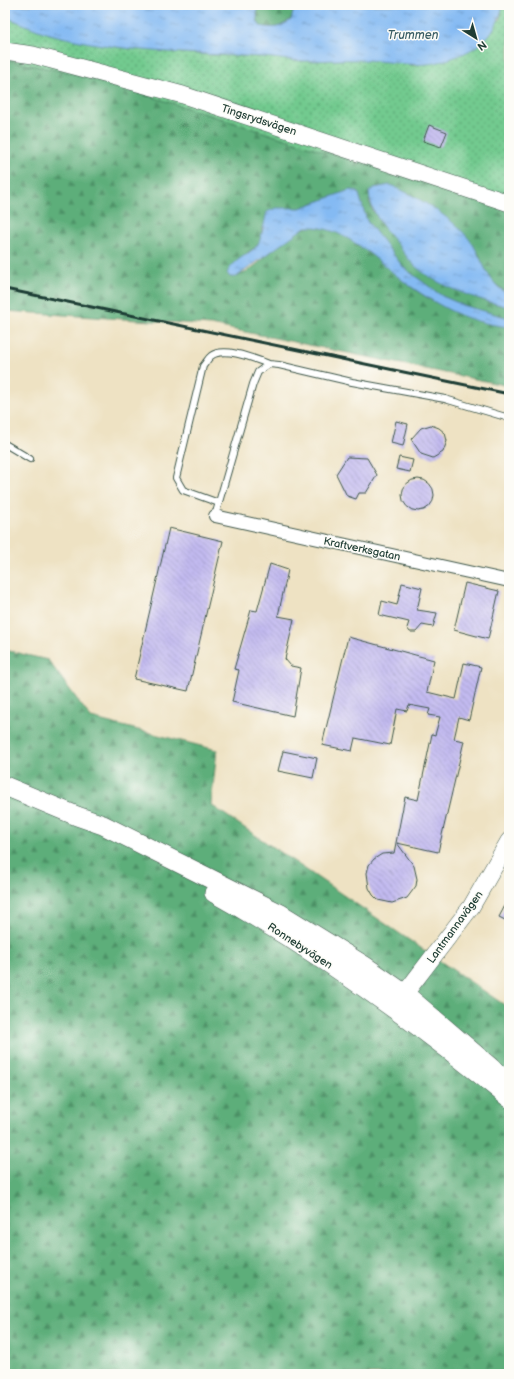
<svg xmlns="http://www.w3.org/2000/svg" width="514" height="1379" font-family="'Balsamiq Sans',sans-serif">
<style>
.grass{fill:url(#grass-dots);stroke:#488462}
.forest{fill:url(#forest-firs);stroke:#3e7657}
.water{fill:url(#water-ripples);stroke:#527c94}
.building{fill:url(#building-back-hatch)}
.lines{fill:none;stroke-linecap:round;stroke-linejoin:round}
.lane-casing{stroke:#3e5649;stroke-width:8}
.street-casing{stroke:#3e5649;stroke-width:14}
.secondary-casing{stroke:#3e5649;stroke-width:18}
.primary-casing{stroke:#3e5649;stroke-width:20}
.lane{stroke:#fff;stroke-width:6}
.street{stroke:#fff;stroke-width:12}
.secondary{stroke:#fff;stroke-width:17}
.primary{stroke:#fff;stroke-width:19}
.rail{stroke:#1f3d34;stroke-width:3}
.labels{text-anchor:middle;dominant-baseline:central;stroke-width:3;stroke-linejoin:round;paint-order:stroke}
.street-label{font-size:11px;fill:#1f3d34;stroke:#fdfcf7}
.water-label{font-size:12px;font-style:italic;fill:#385c64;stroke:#fdfcf7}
</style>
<defs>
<pattern id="grass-dots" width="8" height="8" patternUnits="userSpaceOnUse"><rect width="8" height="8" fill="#72ca8f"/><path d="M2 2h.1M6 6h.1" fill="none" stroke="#5da576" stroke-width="1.8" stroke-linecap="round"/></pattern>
<pattern id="forest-firs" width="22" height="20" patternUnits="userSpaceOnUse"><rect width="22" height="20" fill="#5dae7a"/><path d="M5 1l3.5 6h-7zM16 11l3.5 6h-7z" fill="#4c8f65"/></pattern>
<pattern id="water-ripples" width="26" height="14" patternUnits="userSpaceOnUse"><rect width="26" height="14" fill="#84baf3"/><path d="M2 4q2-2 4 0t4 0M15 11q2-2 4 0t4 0" fill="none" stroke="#6b98c6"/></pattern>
<pattern id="building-back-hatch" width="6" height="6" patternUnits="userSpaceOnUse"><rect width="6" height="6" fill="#c2baf0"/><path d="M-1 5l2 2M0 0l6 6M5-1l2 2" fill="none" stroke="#9d98c3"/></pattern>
</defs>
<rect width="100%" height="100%" fill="#fdfcf7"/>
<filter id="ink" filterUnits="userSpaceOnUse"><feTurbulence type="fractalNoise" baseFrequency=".025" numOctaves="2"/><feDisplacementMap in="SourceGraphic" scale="8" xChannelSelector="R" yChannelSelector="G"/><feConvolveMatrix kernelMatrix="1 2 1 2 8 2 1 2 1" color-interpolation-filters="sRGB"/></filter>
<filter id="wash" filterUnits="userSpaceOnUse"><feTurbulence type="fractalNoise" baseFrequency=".012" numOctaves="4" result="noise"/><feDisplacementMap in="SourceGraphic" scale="16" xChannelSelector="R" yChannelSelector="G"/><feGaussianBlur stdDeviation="0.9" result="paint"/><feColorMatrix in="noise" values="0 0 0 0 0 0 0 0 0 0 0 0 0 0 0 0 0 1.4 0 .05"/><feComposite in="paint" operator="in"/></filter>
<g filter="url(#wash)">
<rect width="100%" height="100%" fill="#eee2c3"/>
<path class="grass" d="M503,5H509V210L86,76L5,60V17L50,34L116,47L207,55L263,57L304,61L360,59L390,61L415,66L500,20Z"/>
<path class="forest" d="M257,5H295L291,19C279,28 275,29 260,26L257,20Z
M5,60L86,76L509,210V294L495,284L480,261L472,244L418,200L390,185L374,188L369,201L373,211L414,265L451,288L488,302L509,307V318L465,306L442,296L404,268L367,221L358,191L350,190L300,208L290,209L262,228L261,239L256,247L248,252L230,277C256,278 286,224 318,226C348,229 389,271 414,289C441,308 476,323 509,327V386L211,325L5,311Z
M5,650L48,660L91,718L217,750L211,805L509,1008V1374H5Z"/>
<path class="water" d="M5,5H257V20L260,26C275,29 279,28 291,20L295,5H503C496,37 476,51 446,60C417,70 389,60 360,60C341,59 323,61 305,61C291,61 277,58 263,57C192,53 119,53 50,34C35,30 20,22 5,17Z
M390,185C417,196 455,219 472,243C483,260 488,285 509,294V307C479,300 438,287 415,266C407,258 401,248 393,239C382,226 370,210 369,192L374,188Z
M350,190L358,191L367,221L404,268L442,296L465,306L509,318V327C472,323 447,311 416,290C382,268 348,224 305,227L236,277H230L227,273C234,260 245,256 255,248C262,242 264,221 267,212L276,208H300Z"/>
<g id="blocks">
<path class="building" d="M429,125L447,132L441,147L423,141Z
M396,421L408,424L403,446L391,443Z
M431,425L439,428L445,433L447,441L443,452L433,458L421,454L411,439L421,428Z
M347,457L367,458L377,475L366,493H359L356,499L347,496L336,474Z
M399,457L413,460L410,472L396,469Z
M402 495a16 16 0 1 1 32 0a16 16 0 1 1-32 0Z
M169,528L223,541L188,691L134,679Z
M270,564L288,570L278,616L294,619L285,659L291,666L301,668L293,716L232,702L239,670L234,669L251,610L257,611Z
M402,583L422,588L417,610L437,613L433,627L422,625L416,632H410L407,628L409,622L379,615L382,601L397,605Z
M465,583L499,591L488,639L454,630Z
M348,637L434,660L427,692L456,699L464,663L481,667L469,720L459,717L454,739L464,741L438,852L397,843L414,866L417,879L416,886L407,898L392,903L378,900L373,895L369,888L367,873L369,865L374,859L382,854L394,853L405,797L418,800L432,734L435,735L440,717L428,715L430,709L409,705L407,711L397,709L390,745L355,738L352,751L322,745Z
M283,751L317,758L313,778L278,771Z
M509,898V922L499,917Z"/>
</g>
</g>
<g filter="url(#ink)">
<use href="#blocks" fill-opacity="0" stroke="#3e5649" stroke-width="1"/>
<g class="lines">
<defs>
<path id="lane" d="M5,444L30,459
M219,503L183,490L176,478L203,366C206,363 208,358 211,356C224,346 255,359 269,364
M215,516L253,384L258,372L269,364L279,365L352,382L445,399L509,418"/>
<path id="street" d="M215,516L509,581"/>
<path id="secondary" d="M5,51L33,55L183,95L509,203
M396,1005L471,907L509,841"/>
<path id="primary" d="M5,786L77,816L103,825L281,914L365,966L405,994L509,1083
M214,893C318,951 417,1022 509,1098"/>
</defs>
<use href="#lane" class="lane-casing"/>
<use href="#street" class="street-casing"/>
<use href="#secondary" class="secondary-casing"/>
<use href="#primary" class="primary-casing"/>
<use href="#lane" class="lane"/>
<use href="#street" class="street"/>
<use href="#secondary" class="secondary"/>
<use href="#primary" class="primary"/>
<path class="rail" d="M5,289L509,394"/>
</g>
</g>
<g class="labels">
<g class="street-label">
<text transform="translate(259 120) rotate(18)">Tingsrydsvägen</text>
<text transform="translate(362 549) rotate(12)">Kraftverksgatan</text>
<text transform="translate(455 927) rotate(-54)">Lantmannavägen</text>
<text transform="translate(300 946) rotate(33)">Ronnebyvägen</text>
</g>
<g class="water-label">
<text x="413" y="35">Trummen</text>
</g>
</g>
<rect width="514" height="1379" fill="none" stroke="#fdfcf7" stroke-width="20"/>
<g transform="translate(476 38) rotate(143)" stroke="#fdfcf7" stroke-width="3" paint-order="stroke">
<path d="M0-3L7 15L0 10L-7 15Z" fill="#1f3d34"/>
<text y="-6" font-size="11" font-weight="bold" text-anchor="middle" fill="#1f3d34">N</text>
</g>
</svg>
